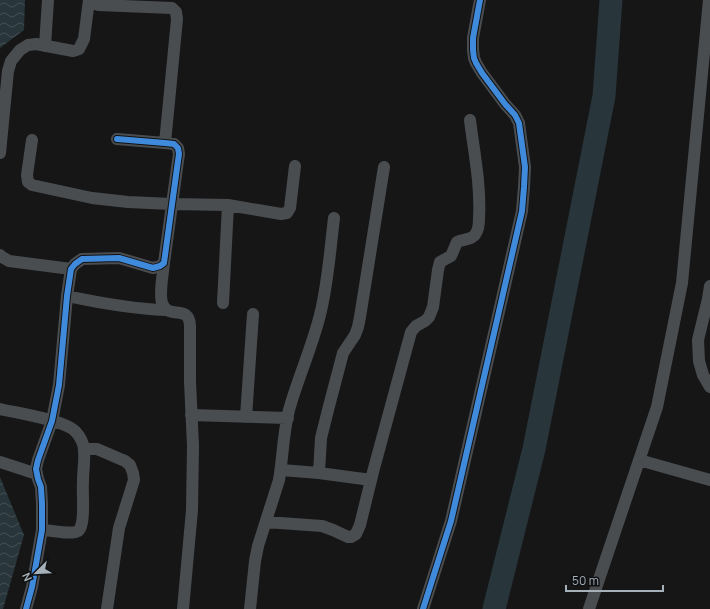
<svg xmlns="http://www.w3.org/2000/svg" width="710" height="609" font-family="Manrope,sans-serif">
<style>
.water{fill:url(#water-waves)}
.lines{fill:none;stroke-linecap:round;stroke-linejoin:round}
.river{stroke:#28353a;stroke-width:23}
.minor{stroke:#4a4d50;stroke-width:12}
.cycleway-casing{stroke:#101113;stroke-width:8}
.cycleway{stroke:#408adc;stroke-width:6}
</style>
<defs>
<pattern id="water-waves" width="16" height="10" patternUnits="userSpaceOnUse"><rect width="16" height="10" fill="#28353a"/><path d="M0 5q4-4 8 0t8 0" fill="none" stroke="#445054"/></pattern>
</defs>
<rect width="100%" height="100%" fill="#161617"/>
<path class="water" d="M0,0H25L24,30L0,48Z
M0,477L24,535L3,609H0Z"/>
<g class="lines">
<path class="river" d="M494,609L534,449L604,96L611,0"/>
<path class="minor" d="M91,0L93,3L98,5L172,8L176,12L177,19L165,143
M45,46L48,0
M32,140L27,175L28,182L32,185L92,198L128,202L172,204L228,205L281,214L287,213L290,208L295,166
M0,153L8,71L11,61L20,50L28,45L36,44L73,51L79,49L84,39L89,0
M0,255L2,257L9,261L71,269
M164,263C163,274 159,293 162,303C168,321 189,303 190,326V382L193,446L192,510L183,609
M710,286L708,299L698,340L699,361L703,375L710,387
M67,296C100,303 132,309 165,310
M223,303L228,205
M0,409C17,413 64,420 75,431C80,436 84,444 84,450C85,460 83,471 83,481C82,492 85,517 81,526C81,527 79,531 78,531C72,535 49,530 42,530
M191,415L288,418
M246,417L253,314
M84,449H97L125,461L130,465L133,473L134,480L119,528L107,609
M639,460L710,480
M0,462L37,474
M281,470L319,473L371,480
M319,473L321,438L328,410L343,353L355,335L358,327L360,317L384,167
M266,522L322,526L333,530L348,537H351L356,534L360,525L373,472L411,332L416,326L425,321L429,317L433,307L438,270L440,262L451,256L457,242C463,239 473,240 476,233C479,229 479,223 479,218C481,186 474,152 470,120
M26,609L32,587L42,530V504L41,487L38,479L36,469L38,460L52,421L59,385L67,296L71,269L75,264L82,259L119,258L153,268L160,266L164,263L177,168L179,154L178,148L174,144L165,143L117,139
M250,609L255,561L258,546L279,480C283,457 283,433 289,410C298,378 312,347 320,315C328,283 330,251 334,218
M423,609L451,521L522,211L524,187L525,167L519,123L515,115L505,104L482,73L476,63L474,58L473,50V38L480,0
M589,609L657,407L682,283L709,0"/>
<defs>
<path id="cycleway" d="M26,609L32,587L42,530V504L41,487L38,479L36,469L38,460L52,421L59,385L67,296L71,269L75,264L82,259L119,258L153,268L160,266L164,263L177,168L179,154L178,148L174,144L165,143L117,139
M423,609L451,521L522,211L524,187L525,167L519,123L515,115L505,104L482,73L476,63L474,58L473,50V38L480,0"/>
</defs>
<use href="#cycleway" class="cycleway-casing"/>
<use href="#cycleway" class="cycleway"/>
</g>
<g transform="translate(36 573) rotate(246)" stroke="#101113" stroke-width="3" paint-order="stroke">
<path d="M0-3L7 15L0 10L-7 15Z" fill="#a6b0b9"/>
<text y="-6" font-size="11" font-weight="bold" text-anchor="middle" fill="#a6b0b9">N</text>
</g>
<path d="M566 585v6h97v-6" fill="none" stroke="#a6b0b9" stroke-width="2"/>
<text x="572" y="585" font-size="12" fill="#a6b0b9" stroke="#101113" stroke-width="3" paint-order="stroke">50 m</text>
</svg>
